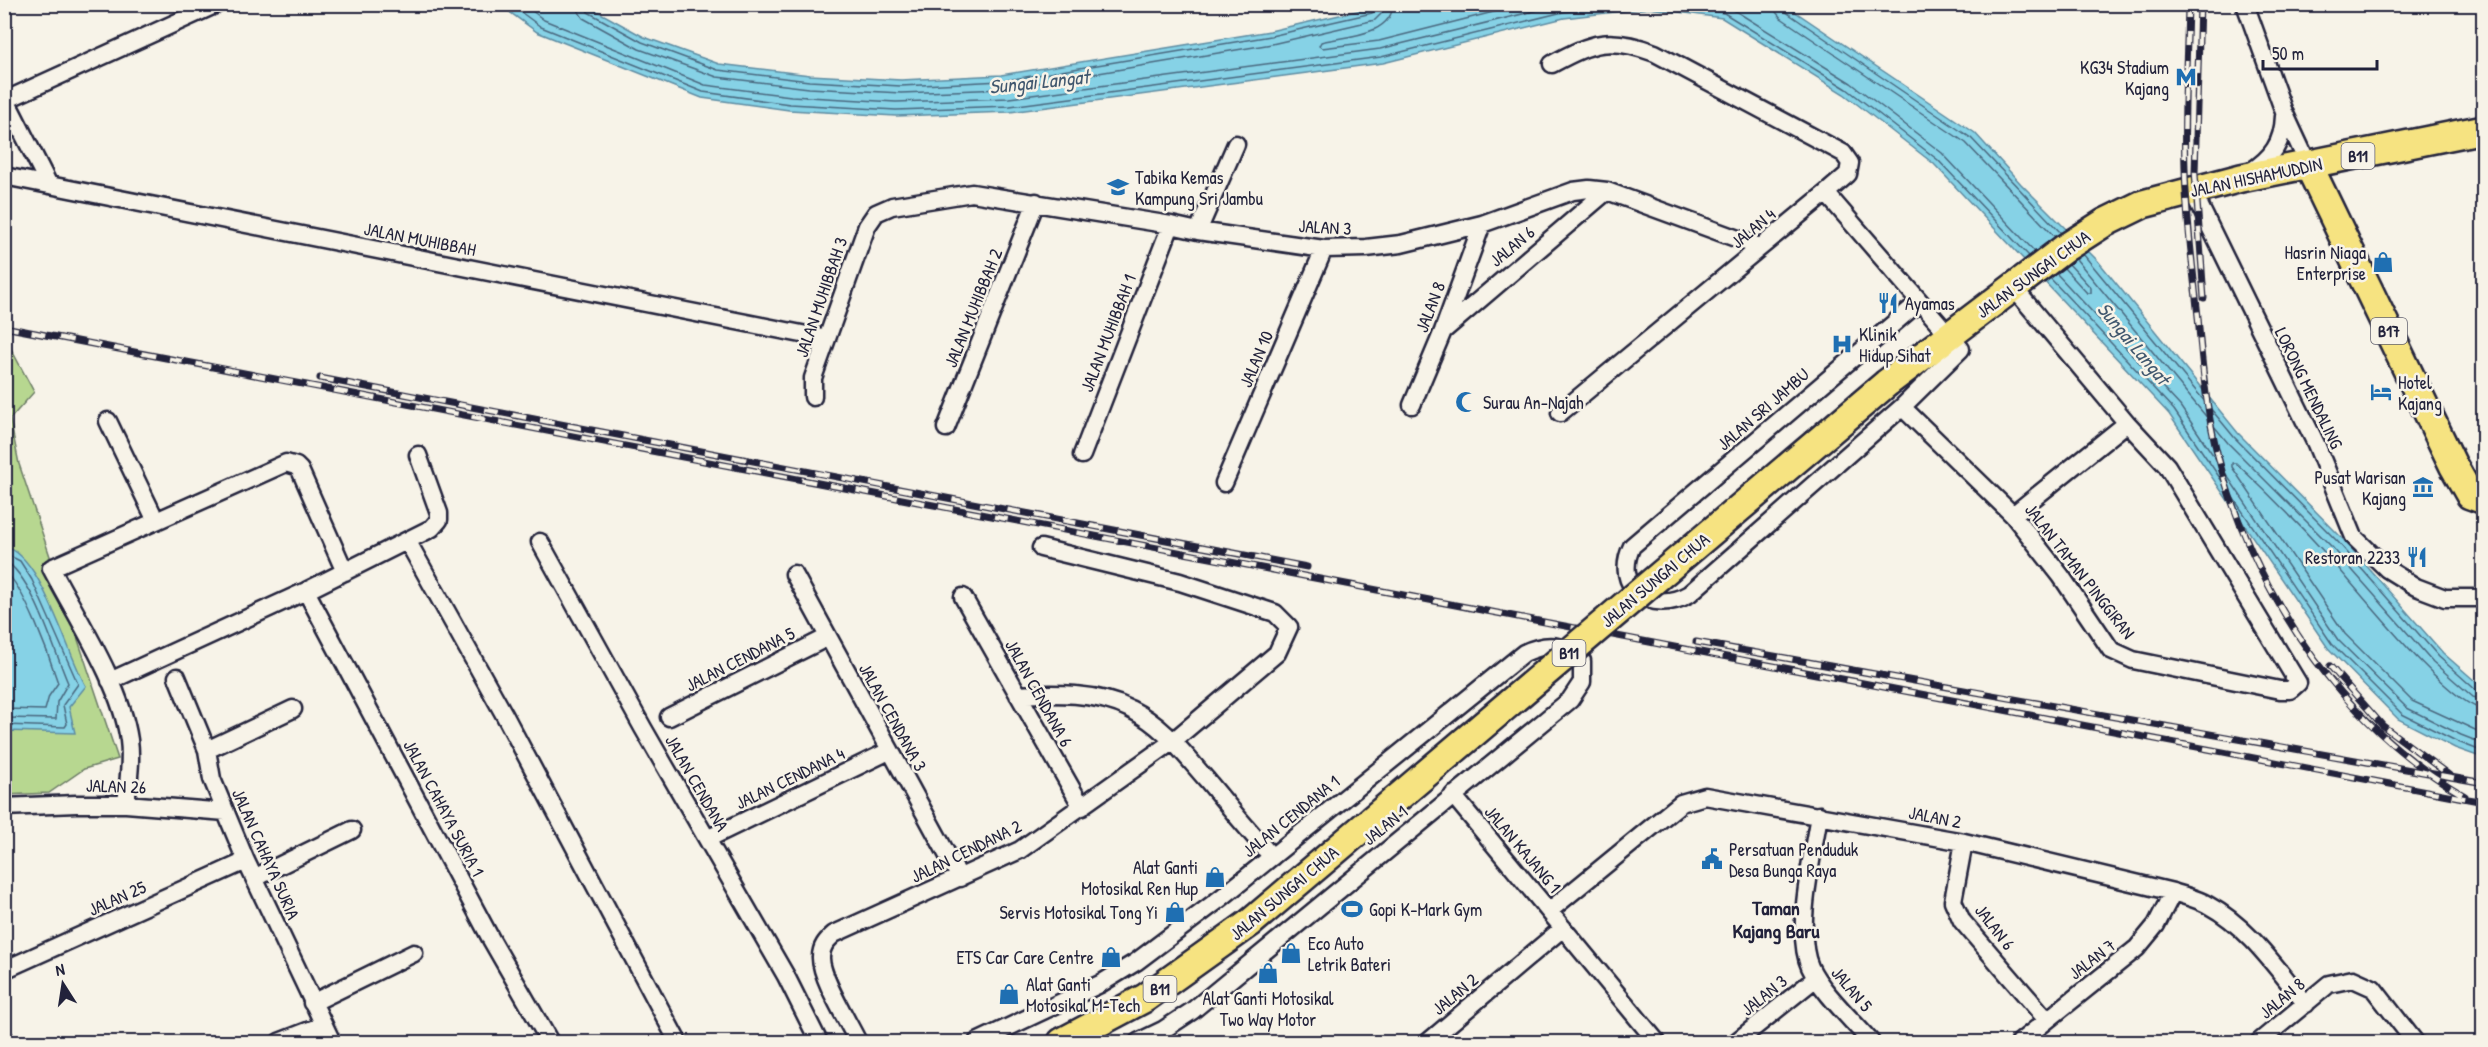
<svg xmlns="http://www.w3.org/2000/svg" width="2488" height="1047" font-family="'Patrick Hand',sans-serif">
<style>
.green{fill:#b7d790;stroke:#6c7c66;stroke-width:1.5}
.water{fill:#86d2e6;stroke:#5e8ca2;stroke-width:1.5}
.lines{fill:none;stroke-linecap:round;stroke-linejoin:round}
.shore{stroke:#4a687f;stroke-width:1.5}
.minor-casing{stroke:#22223b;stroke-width:21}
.primary-casing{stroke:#22223b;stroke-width:32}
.minor{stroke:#f7f3e8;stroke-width:16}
.primary{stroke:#f6e381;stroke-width:27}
.rail-casing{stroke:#22223b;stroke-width:7}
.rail{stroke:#f7f3e8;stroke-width:4.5;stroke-dasharray:14;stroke-linecap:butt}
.primary-bridge-casing{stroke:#22223b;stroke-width:32;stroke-linecap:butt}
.primary-bridge{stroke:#f6e381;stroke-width:27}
.labels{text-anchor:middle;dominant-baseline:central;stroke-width:5;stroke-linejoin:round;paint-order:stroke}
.shield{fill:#f7f3e8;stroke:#62616f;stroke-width:1.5}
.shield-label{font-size:16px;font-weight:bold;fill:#22223b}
.poi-label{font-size:18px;fill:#22223b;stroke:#f7f3e8;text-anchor:start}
.street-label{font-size:18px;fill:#22223b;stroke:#f7f3e8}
.water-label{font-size:20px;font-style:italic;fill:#40576e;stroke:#f7f3e8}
.neighbourhood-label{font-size:20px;font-weight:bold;fill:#22223b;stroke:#f7f3e8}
</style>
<rect width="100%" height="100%" fill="#f7f3e8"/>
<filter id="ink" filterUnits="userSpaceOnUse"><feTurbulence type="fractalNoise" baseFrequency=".0167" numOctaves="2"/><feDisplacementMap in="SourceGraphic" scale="12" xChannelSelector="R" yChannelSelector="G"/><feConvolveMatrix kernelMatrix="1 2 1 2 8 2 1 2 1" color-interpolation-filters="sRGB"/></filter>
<g filter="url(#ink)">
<path class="green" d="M4,346L10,347L34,392L10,419L19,464L118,759L84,769L49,793L5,795Z"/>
<path class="water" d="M500,5H586L644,37L719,64L810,75L901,80L1001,75L1270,31L1383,5H1785L1975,133L2021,184L2098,261L2238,433L2342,538L2443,653L2483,688V758L2455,748L2398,719L2328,648L2169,414L1934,164L1844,94L1722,18L1649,8L1564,18L1383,63L1010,112L896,116L789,110L702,98L537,32Z
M4,547C40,550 68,657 86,686L69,707L75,733L5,731Z"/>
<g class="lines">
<path class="shore" d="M510,4L541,27L703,92L790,104L896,110L1010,106L1381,57L1563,12L1628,4
M523,4L544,20L705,85L791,96L896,102L1009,98L1380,49L1563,4
M577,4L579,12L583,18L639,49L717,77L809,88L901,93L1003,89L1272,44L1375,20L1382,13L1384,4
M585,4L588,12L642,42L718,70L809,81L901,86L1002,81L1271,36L1372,13L1376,10L1377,4
M1393,4C1392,36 1345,36 1321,42L1319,46L1322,48L1379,41L1525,4
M1667,4L1724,13L1847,89L1938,160L2029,256
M1721,4L1729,7L1851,83L1942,153L2035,252
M1775,4L1776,12L1781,18L1966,143L2055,237
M1783,4L1786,12L1971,138L2061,233
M2083,254L2234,437L2338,542L2439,657L2477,691L2484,692
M2076,259L2228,443L2332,547L2433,662L2473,697L2484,700
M2064,268L2087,293H2091V288L2069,264
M2056,273L2180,406L2338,640L2407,708L2461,735L2484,744
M2050,278L2174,410L2332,644L2402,714L2458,742L2484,752
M4,553L20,561L32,580L78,684L63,705L67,724L65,727L4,725
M4,560C34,578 54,651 68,683L57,702L56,719L4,718
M4,571C24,585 50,658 58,683L49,696L45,710L4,709
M2484,709C2450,708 2353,583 2326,554C2297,522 2267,492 2236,463H2232V467L2345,634L2412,701L2484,734"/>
<defs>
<path id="minor" d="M2245,4L2284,112L2309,166
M1552,64C1593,42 1609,36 1655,53L1843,153L1850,163L1848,174L1826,193L1560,413
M4,96L49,185
M6,100L217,4
M2250,172C2272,158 2283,143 2284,116
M4,176L827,339
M2192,190L2316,444L2354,537L2387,569L2416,587L2445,598H2484
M1826,193L1961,349L1902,407L1689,594C1651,616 1612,587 1632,546L1919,302
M1198,231L1236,144
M1443,331L1607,191
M813,397V378L867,226L876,213L892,206L972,193L1171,225L1198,231L1324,249L1366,248L1401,244L1482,224L1573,191L1589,189L1607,191L1760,247
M1412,405L1443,331L1482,224
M1902,407L2013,515L2061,576L2111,650L2133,660L2280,690H2290L2298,683L2167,466L2127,423L2013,287
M108,421L156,521
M946,428L1036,202
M1082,455L1171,225
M1224,483L1324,249
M2013,515L2127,423
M408,542L505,716L678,1042
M540,542L643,728L786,976L819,1042
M794,574L960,878
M306,591L492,941L550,1042
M963,597L1082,807
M177,677L207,750L212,779L246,861L332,1042
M110,681L306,591L432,528L439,520V513L418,455
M1018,695C1054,693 1097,692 1130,709C1163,725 1184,754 1207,780C1228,806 1250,832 1272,857
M669,717L828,637
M207,750L293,709
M1453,795L1657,1042
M126,804C128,783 132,761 129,740C121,684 77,618 51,568L286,463L296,466L300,470L345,572
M4,807L76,804H126L226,812
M1819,815C1813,854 1794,932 1810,967C1821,991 1853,1021 1871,1042
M707,839L889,751
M1964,842L1953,901L1962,921L2047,1020
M254,878L352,830
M1549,911L1681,803L1705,796L1964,842L2173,892C2185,896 2198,899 2208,905C2249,927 2277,969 2306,1004
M4,970L246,861
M312,1003L414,953
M4,1038L6,1042
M279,1042L323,1025
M858,1042C849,1023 820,977 821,957C821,947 826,941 834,934L1020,850L1173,741L1277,653L1289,627L1275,613L1180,582L1041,548
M977,1042L1100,984L1136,962L1221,898L1524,653C1547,642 1564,644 1582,661V682L1570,700L1192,1011L1163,1030L1138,1042
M1428,1042L1563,928
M1736,1042L1816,978
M2020,1042L2137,948L2156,925L2173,892
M2259,1042L2329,984L2353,979L2373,988L2415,1042"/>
<path id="primary" d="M2309,166L2453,465L2470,495L2484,500
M1887,383L2065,248L2104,223L2143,204L2241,178L2484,129
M1062,1042L1145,998L1250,923"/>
</defs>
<use href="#minor" class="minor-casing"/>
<use href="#primary" class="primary-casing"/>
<use href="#minor" class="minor"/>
<use href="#primary" class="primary"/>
<defs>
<path id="rail" d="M2188,4C2187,59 2183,114 2185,168C2186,218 2193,268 2198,317C2201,353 2204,389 2211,425C2227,509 2265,591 2315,660C2357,716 2404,761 2465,796
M2200,4L2195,173L2204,298
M4,327L2484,802
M320,378L1307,567
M1696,642L2484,783
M2330,666L2383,726L2449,775"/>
</defs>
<use href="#rail" class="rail-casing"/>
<use href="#rail" class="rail"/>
<defs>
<path id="primary-bridge" d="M1250,923L1887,383"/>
</defs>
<use href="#primary-bridge" class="primary-bridge-casing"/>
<use href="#primary-bridge" class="primary-bridge"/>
</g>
</g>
<defs>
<symbol id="metro-bare" viewBox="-9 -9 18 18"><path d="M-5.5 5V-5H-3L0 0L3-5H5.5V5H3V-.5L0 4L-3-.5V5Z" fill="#1f6fb2" stroke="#f7f3e8" stroke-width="2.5" paint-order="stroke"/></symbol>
<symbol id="school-bare" viewBox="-9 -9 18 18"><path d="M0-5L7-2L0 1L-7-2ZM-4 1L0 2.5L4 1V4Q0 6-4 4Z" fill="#1f6fb2" stroke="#f7f3e8" stroke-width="2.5" paint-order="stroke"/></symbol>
<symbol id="shop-bare" viewBox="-9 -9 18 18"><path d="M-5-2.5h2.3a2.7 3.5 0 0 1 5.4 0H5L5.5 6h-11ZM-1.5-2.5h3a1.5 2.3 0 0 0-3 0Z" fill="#1f6fb2" stroke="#f7f3e8" stroke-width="2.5" paint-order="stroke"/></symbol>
<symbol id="restaurant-bare" viewBox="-9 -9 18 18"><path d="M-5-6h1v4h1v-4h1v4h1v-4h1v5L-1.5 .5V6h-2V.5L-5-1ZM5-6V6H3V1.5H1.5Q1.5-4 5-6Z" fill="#1f6fb2" stroke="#f7f3e8" stroke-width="2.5" paint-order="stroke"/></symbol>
<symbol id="hospital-bare" viewBox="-9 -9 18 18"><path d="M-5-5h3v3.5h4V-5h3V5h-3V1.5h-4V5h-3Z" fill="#1f6fb2" stroke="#f7f3e8" stroke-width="2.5" paint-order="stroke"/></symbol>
<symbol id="hotel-bare" viewBox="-9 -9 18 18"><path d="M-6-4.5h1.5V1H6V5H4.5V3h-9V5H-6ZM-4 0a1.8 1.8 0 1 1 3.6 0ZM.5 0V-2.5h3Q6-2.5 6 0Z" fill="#1f6fb2" stroke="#f7f3e8" stroke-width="2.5" paint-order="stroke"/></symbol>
<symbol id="mosque-bare" viewBox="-9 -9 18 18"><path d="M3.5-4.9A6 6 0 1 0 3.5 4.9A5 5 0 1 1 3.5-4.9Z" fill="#1f6fb2" stroke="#f7f3e8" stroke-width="2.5" paint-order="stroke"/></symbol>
<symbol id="museum-bare" viewBox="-9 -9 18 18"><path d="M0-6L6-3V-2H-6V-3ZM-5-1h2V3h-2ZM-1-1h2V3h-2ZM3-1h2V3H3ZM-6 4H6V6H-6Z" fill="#1f6fb2" stroke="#f7f3e8" stroke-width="2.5" paint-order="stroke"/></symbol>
<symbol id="civic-bare" viewBox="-9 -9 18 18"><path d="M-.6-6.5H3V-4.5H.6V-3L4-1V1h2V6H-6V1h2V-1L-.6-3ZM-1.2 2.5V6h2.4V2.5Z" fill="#1f6fb2" stroke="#f7f3e8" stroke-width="2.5" paint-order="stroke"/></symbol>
<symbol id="stadium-bare" viewBox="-9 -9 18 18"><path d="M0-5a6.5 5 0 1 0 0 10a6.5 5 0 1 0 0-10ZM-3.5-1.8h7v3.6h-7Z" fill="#1f6fb2" stroke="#f7f3e8" stroke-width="2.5" paint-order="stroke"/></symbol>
</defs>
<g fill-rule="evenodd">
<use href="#metro-bare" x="2171" y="62" width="30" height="30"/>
<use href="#school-bare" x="1103" y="172" width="30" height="30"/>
<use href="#shop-bare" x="2368" y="247" width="30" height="30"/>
<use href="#restaurant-bare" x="1873" y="288" width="30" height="30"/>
<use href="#hospital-bare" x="1827" y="329" width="30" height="30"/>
<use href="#hotel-bare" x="2366" y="377" width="30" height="30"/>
<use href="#mosque-bare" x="1451" y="387" width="30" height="30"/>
<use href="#museum-bare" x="2408" y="472" width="30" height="30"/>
<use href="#restaurant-bare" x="2402" y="542" width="30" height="30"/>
<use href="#civic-bare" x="1697" y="844" width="30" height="30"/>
<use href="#shop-bare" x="1200" y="862" width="30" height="30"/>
<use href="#stadium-bare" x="1337" y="894" width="30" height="30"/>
<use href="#shop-bare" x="1160" y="897" width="30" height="30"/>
<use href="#shop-bare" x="1276" y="938" width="30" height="30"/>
<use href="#shop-bare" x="1096" y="942" width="30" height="30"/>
<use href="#shop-bare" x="1253" y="958" width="30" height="30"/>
<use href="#shop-bare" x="994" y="979" width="30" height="30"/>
</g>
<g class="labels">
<g class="shield">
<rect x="2341.5" y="143" width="33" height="26" rx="4.5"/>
<rect x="2371" y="318" width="36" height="26" rx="4.5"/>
<rect x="1552.5" y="640" width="33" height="26" rx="4.5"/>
<rect x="1143.5" y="976" width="33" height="26" rx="4.5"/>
</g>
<g class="shield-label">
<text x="2358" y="156">B11</text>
<text x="2389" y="331">B17</text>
<text x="1569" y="653">B11</text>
<text x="1160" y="989">B11</text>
</g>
<g class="poi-label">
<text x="2169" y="67" text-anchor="end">KG34 Stadium<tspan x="2169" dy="21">Kajang</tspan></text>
<text x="1135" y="177">Tabika Kemas<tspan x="1135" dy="21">Kampung Sri Jambu</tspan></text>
<text x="2366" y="252" text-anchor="end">Hasrin Niaga<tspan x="2366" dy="21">Enterprise</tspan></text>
<text x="1905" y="303">Ayamas</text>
<text x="1859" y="334">Klinik<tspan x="1859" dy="21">Hidup Sihat</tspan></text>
<text x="2398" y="382">Hotel<tspan x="2398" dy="21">Kajang</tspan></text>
<text x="1483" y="402">Surau An-Najah</text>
<text x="2406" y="477" text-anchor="end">Pusat Warisan<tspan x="2406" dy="21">Kajang</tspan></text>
<text x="2400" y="557" text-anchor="end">Restoran 2233</text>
<text x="1729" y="849">Persatuan Penduduk<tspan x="1729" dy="21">Desa Bunga Raya</tspan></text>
<text x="1198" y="867" text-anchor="end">Alat Ganti<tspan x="1198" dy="21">Motosikal Ren Hup</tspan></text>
<text x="1369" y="909">Gopi K-Mark Gym</text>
<text x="1158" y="912" text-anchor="end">Servis Motosikal Tong Yi</text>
<text x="1308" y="943">Eco Auto<tspan x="1308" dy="21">Letrik Bateri</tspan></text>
<text x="1094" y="957" text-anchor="end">ETS Car Care Centre</text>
<text x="1026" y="984">Alat Ganti<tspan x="1026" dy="21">Motosikal M-Tech</tspan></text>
<text x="1268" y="998" text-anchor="middle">Alat Ganti Motosikal<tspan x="1268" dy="21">Two Way Motor</tspan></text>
</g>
<g class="street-label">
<text transform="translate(2256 177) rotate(-12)">JALAN HISHAMUDDIN</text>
<text transform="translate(1325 227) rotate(3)">JALAN 3</text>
<text transform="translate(1753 228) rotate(-40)">JALAN 4</text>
<text transform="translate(420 239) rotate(11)">JALAN MUHIBBAH</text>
<text transform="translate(1512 246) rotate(-40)">JALAN 6</text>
<text transform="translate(2033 274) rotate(-36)">JALAN SUNGAI CHUA</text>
<text transform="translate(821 297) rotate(-71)">JALAN MUHIBBAH 3</text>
<text transform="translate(1430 307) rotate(-69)">JALAN 8</text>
<text transform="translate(973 308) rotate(-68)">JALAN MUHIBBAH 2</text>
<text transform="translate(1108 333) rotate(-69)">JALAN MUHIBBAH 1</text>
<text transform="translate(1256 359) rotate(-67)">JALAN 10</text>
<text transform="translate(2309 388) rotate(64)">LORONG MENDALING</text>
<text transform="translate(1763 409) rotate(-41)">JALAN SRI JAMBU</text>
<text transform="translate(2080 571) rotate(52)">JALAN TAMAN PINGGIRAN</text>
<text transform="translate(1655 580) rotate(-40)">JALAN SUNGAI CHUA</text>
<text transform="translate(740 659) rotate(-27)">JALAN CENDANA 5</text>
<text transform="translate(1039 693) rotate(61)">JALAN CENDANA 6</text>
<text transform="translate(893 717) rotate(61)">JALAN CENDANA 3</text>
<text transform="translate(790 778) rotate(-26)">JALAN CENDANA 4</text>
<text transform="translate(697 783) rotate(60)">JALAN CENDANA</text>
<text transform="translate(116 786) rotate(2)">JALAN 26</text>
<text transform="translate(444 808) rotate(62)">JALAN CAHAYA SURIA 1</text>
<text transform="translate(1291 816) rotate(-39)">JALAN CENDANA 1</text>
<text transform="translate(1935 817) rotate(11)">JALAN 2</text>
<text transform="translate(1385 825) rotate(-39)">JALAN 1</text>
<text transform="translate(1523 849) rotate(50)">JALAN KAJANG 1</text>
<text transform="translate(966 851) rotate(-26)">JALAN CENDANA 2</text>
<text transform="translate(266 854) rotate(66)">JALAN CAHAYA SURIA</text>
<text transform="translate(1284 893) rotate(-40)">JALAN SUNGAI CHUA</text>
<text transform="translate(117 898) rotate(-24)">JALAN 25</text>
<text transform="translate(1995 927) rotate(52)">JALAN 6</text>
<text transform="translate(2092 959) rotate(-38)">JALAN 7</text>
<text transform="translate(1852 989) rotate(50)">JALAN 5</text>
<text transform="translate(1455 994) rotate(-40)">JALAN 2</text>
<text transform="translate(1764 995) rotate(-39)">JALAN 3</text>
<text transform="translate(2282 998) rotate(-40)">JALAN 8</text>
</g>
<g class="water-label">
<text transform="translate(1039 81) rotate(-6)">Sungai Langat</text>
<text transform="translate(2134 343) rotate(50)">Sungai Langat</text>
</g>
<g class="neighbourhood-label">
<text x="1776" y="907">Taman<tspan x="1776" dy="23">Kajang Baru</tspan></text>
</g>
</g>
<rect width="2488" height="1047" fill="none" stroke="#f7f3e8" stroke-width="24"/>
<rect x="12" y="12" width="2464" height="1023" fill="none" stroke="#22223b" stroke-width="2" filter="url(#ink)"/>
<g transform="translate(63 984) rotate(348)" stroke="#f7f3e8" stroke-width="4.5" paint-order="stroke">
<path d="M0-4.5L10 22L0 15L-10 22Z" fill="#22223b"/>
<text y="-9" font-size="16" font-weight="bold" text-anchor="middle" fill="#22223b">N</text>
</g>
<path d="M2263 60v9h114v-9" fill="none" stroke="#22223b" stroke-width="3"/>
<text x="2272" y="60" font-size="18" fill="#22223b" stroke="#f7f3e8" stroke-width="4.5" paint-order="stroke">50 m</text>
</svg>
